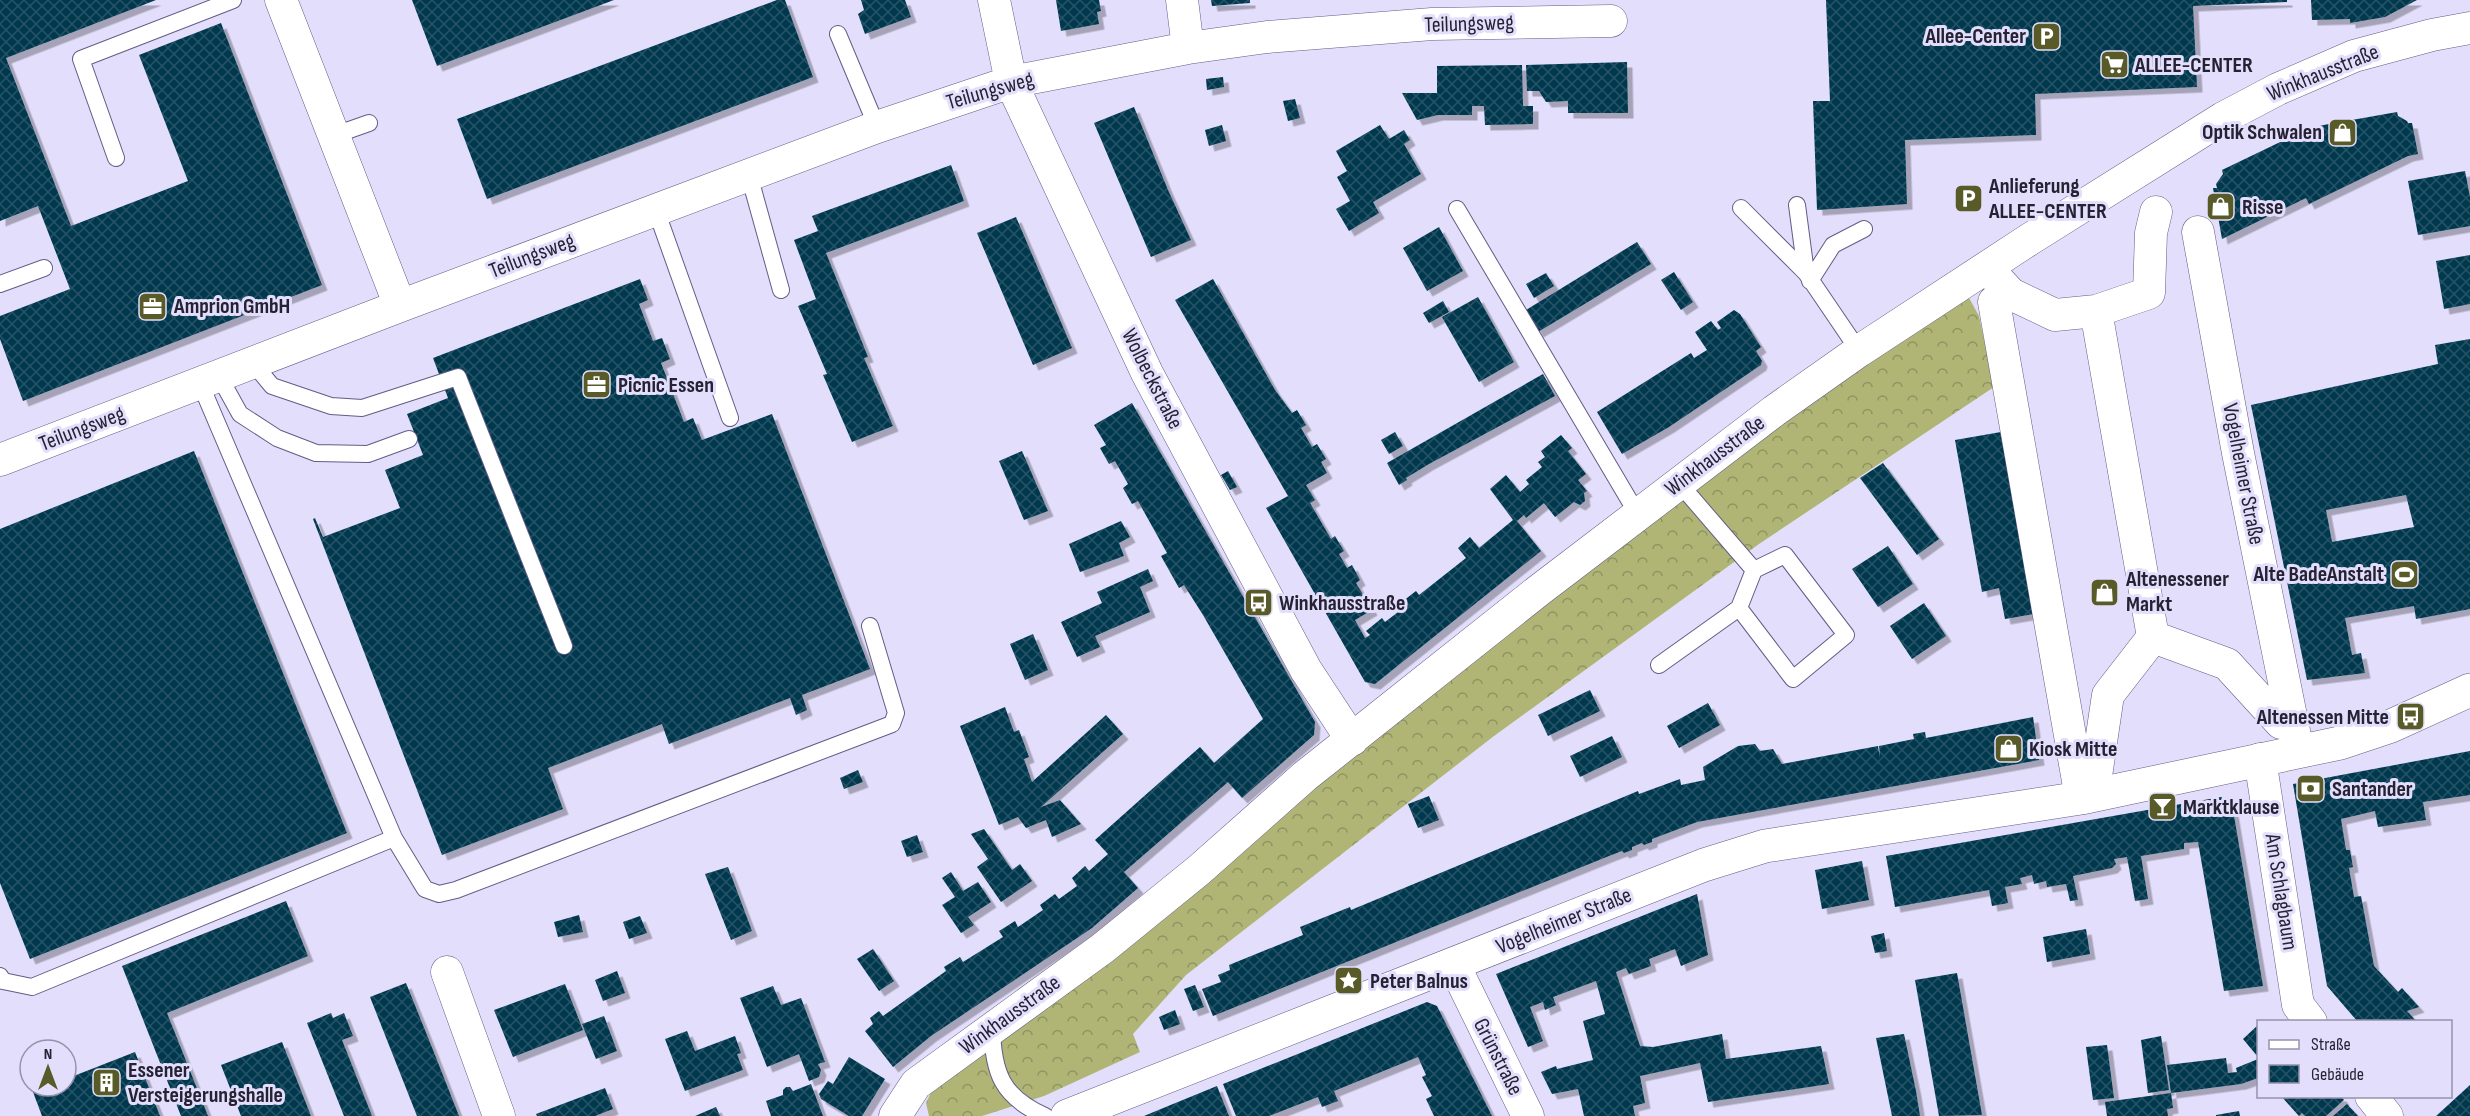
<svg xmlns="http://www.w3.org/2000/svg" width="2470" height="1116" font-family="'Sofia Sans Condensed',sans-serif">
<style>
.forest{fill:url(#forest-crowns)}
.building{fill:url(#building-cross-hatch);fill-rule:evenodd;filter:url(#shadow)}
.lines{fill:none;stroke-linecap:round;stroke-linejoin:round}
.lane-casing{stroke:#635c86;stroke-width:18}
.street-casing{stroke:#635c86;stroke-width:33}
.secondary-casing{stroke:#635c86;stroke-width:34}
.lane{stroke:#fff;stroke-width:16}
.street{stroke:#fff;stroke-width:32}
.secondary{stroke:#fff;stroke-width:33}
.labels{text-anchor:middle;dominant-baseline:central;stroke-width:6;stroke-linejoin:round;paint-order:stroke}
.street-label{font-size:22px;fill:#252233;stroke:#e2defb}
.poi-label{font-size:22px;font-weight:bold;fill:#252233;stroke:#e2defb;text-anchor:start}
</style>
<defs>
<pattern id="forest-crowns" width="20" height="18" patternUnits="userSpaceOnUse" patternTransform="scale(1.5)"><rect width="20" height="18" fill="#b0b576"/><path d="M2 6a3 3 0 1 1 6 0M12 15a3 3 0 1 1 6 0" fill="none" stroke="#8f9361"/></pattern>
<pattern id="building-cross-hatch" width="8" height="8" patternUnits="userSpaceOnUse" patternTransform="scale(1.5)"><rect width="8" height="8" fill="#00384e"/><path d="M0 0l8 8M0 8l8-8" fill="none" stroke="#265365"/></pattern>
<filter id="shadow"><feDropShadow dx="5.5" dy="5.5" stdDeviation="0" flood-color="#0004"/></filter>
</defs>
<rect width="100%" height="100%" fill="#e2defb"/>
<path class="forest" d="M1962,285L1979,316L1994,387L1759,544L1494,736L1186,975L1133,1034L1140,1052L1044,1096L982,1116H929L926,1103L933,1088L1306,776Z"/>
<path class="building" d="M0,0H156L6,58L71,226L188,181L139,55L221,23L322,285L23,401L0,339V316L70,289L38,206L0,221Z
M412,0H614L437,66Z
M777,0H785L813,77L487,199L457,119Z
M861,0H905L911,17L865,34L858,14L864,10Z
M1056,0H1099L1101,11L1097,12L1099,24L1061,31Z
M1211,0H1250V3L1212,6Z
M1826,0H2287V2L2193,6L2197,87L2035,94L2036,135L1905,140L1907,204L1817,210L1813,101H1830Z
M2311,0H2417L2385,17L2350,23V19L2312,20Z
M1627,62L1628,113H1568V101L1546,102L1539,91H1527L1526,65Z
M1522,65L1523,106H1533V124L1485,125L1484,106H1472V115H1438L1417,120L1402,93H1437V66Z
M1223,77L1224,87L1207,90L1206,79Z
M1295,99L1300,118L1288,121L1283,101Z
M1134,107L1168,190L1191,240L1151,257L1094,123Z
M2397,112L2398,116L2407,121L2408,123H2412L2418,154L2408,156L2309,204L2306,198L2222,239L2213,188H2217L2216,184L2223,174L2222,170L2303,131V133L2318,128V126Z
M1222,125L1226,141L1209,146L1205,130Z
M1380,125L1389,139L1404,130L1410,140L1404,144L1421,174L1373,202L1379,213L1349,231L1336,209L1350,201L1337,177L1347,171L1336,151Z
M951,165L964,201L826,253L868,357L864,358L893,426L852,442L823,375L827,374L798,306L816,299L794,240L818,231L812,216Z
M2465,171L2470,197V226L2418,235L2408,181Z
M1016,217L1072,348L1033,365L977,233Z
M1439,227L1463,271L1427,291L1403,248Z
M1637,242L1651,264L1538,332L1526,310Z
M2470,255V304L2444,309L2436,261Z
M1674,272L1693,302L1681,310L1661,280Z
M1546,273L1554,286L1534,298L1526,284Z
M640,279L648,300L639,304L653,341L662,338L670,359L661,363L684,422L693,418L702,440L772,414L870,669L802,695L807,710L796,715L790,698L669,744L662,724L548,768L563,809L442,855L313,519L315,518L323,537L400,508L385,470L423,455L407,414L448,398L433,358Z
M1213,279L1275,390L1292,413L1297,410L1306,425L1301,428L1312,447L1317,444L1326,459L1321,462L1327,473L1306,485L1315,500L1310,503L1331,539L1335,536L1344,551L1339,554L1347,568L1352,565L1360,580L1356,583L1372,610L1355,620L1365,638L1370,635L1366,631L1382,618L1385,622L1406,606L1403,601L1416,591L1419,595L1466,558L1458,548L1470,537L1479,548L1513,520L1490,489L1506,475L1520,492L1529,484L1526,480L1542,467L1538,462L1545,457L1541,451L1561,435L1572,448L1568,451L1586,474L1578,480L1587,491L1584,493L1585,501L1580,505L1574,502L1555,517L1544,503L1526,518L1524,515L1517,521L1541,551L1375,684L1365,682L1266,508L1288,496L1175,300Z
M1478,297L1514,362L1479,382L1442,317Z
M1443,301L1449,312L1429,323L1423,313Z
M1734,310L1740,314L1761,347L1756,351L1762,361L1761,365L1669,427L1622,454L1597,412L1691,353L1694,358L1707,350L1695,332L1711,321L1718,330L1721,328L1717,322Z
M2470,339V609L2416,619L2414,606L2345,618L2352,655L2361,653L2365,673L2307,680L2251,405L2438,364L2435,345ZM2406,495L2414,527L2332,542L2326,510Z
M1543,374L1555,396L1429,464L1406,478L1407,480L1399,485L1387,463Z
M1132,403L1315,722L1314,735L1242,798L1228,782L1124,872L1138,888L1092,928L931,1036L893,1067L865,1031L873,1024L870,1018L879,1011L883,1016L946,971L944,967L960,957L963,962L1003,937L999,931L1015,921L1018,927L1043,910L1040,905L1055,894L1059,899L1077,886L1072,878L1085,866L1089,871L1108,854L1095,840L1142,798L1200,747L1214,763L1263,719L1203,615L1184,585L1179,588L1161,556L1167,553L1138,501L1132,504L1123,488L1128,484L1115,461L1109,464L1100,448L1106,445L1094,425Z
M1395,432L1403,446L1389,454L1381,440Z
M2001,432L2034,614L2005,619L1999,588L1982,592L1955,440Z
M194,451L347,833L30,959L0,883V529Z
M1022,451L1048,511L1024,520L999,461Z
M1883,463L1939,539L1917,555L1860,478Z
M1228,471L1237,487L1230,490L1221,475Z
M1121,521L1130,537L1119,543L1124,556L1080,572L1069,544Z
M1888,546L1913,584L1878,607L1852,569Z
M1148,569L1153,581L1140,587L1150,612L1095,636L1100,647L1077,657L1061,622L1102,603L1097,592Z
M1924,603L1946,636L1912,659L1890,626Z
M1033,634L1048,670L1025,680L1010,644Z
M1590,690L1600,711L1548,736L1538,715Z
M1708,703L1720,725L1679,748L1667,726Z
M1005,707L1014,732L1019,730L1029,757L1024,759L1032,782L1106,715L1123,734L1041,807L1060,800L1081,824L1052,837L1046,820L1026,828L1018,817L999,825L960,726Z
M2033,717L2039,760L1697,822L1652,839V842L1644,845L1642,843L1632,847V850L1624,853L1622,851L1609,856L1213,1016L1202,989L1221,982L1218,975L1230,970L1229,965L1303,935L1300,927L1350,907L1351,910L1638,791L1639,794L1680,779L1681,785L1705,780L1703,767L1738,746L1755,744L1760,751L1773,749L1782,764L1878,746L1880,758L1879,746L1914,739L1913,734L1925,732L1926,738Z
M1612,736L1622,757L1580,777L1570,756Z
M2470,751V795L2423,802L2426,820L2378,827L2375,811L2341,819L2346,850H2350L2353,867L2349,868L2354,897L2361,896L2374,966L2398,992L2402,988L2419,1007L2407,1011L2417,1022H2358L2327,986L2293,784Z
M858,770L863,782L844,789L840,778Z
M1429,796L1439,820L1418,828L1408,804Z
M2221,797L2232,804L2263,986L2224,991L2198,842L2184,843V849L2141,856L2148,899L2135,901L2127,857L2114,859L2116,864L2112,868L2073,876L2078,900L2070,901L2066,884L2047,887L2046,881L2034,884L2032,875L2020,878L2022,884L2005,887L2008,903L1992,906L1989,890L1895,907L1886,856Z
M984,829L1012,870L1020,864L1032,881L1001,902L977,867L988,859L971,834Z
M917,835L923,852L907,857L901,841Z
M1862,861L1869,900L1822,909L1815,870Z
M728,867L752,931L731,940L705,874Z
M951,872L963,891L978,882L991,902L968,917L974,925L961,933L942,905L955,897L942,878Z
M1697,894L1708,955L1681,966L1675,949L1649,959L1651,966L1629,974L1626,968L1616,972L1640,1046L1653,1047L1722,1034L1726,1059L1821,1046L1829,1084L1708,1102L1700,1063L1640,1076L1645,1103L1633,1106L1635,1116H1584L1578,1089L1552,1094L1541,1072L1556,1066L1557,1069L1593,1060L1583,1021L1605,1014L1596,981L1553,997L1556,1005L1545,1010L1543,1002L1530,1007L1543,1041L1528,1047L1496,974Z
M286,901L308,956L167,1013L208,1116H181L122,966Z
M579,915L583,932L558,937L554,922Z
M640,916L647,933L629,939L623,922Z
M2086,929L2090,954L2047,962L2043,937Z
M1884,933L1887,951L1875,953L1871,936Z
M873,949L894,981L879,991L857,959Z
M617,971L625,993L603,1001L595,980Z
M1957,973L1982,1115L1939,1116L1915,980Z
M406,983L433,1050L459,1116H417L370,997Z
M565,984L583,1030L513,1057L494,1010Z
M1195,985L1204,1007L1193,1011L1184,989Z
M773,986L781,1005L801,998L825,1062L818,1064L821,1070L819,1077L809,1081L799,1054L767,1067L740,998Z
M1427,1002L1437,1006L1492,1116H1434L1426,1099L1432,1096L1422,1077L1426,1075L1418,1057L1334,1091L1338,1101L1322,1107L1318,1097L1269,1116H1236L1223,1084Z
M1175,1010L1180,1024L1164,1030L1159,1017Z
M331,1013L333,1018L344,1013L353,1036L342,1040L372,1116H344L307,1023Z
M604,1016L617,1051L596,1059L582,1024Z
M2258,1025V1057L2243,1039Z
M687,1031L695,1051L735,1036L741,1053L737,1054L743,1070L685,1091L665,1039Z
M1904,1034L1916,1091L1920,1116H1892L1876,1038Z
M2161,1036L2169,1090L2148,1093L2141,1040Z
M282,1042L311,1116H241L221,1065Z
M2107,1045L2114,1098L2093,1100L2086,1047Z
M135,1052L160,1116H42L33,1092L49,1086H66V1079Z
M849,1057L885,1079L862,1116H849L821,1099L819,1094L828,1081L833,1084Z
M2226,1058L2228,1073L2237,1072L2236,1068L2258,1059V1078L2241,1084L2171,1093L2173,1108L2167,1109L2168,1116H2107L2105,1102L2171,1093L2167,1065Z
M811,1084L823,1116H771L766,1101L783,1095V1090L786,1087H790L793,1091Z
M2470,1085V1116H2436Z
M1217,1086L1229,1116H1144L1173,1104Z
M605,1088L613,1109L595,1116H537L536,1114Z
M2281,1096H2341L2344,1100L2326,1116H2305L2302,1113L2299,1116Z
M2347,1104L2358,1116H2333Z
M716,1107L720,1116H695Z
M2239,1111L2240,1116H2216V1115Z"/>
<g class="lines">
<defs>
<path id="lane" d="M838,34L877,127
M335,135L369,123
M116,158L81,59L233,0
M749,175L781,290
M1797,205L1806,273
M1741,208L1806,273L1859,351
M1457,209L1638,515
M656,210L730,418
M1810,281L1833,245L1864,229
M0,284L44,268
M253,363L272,386L331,406L362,408L458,377L564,646
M219,376L240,414L277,438L316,453L368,454L409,439
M1679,483L1754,570L1785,555L1846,635L1793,679L1739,608
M1659,665L1739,608L1754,570
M394,838L425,889L439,894L456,890L892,724L896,713L870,626
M0,976L3,981L32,987L394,838L200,383
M992,1028C993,1073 1002,1097 1045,1116"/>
<path id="street" d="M281,0L400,306
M994,0L1011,82L1147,373L1306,670L1352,740
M1182,0L1188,48
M2198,232L2238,453L2298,751
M1987,268L2011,294L2055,315L2096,311
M1994,302L2081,798
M0,460L400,306L877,127L1011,82L1188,48L1267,37L1432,24L1611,21
M2153,637L2227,664L2281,723
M2260,759L2298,1005L2311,1022
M2096,776L2108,695L2153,637L2096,311L2149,293L2151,233L2156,212
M1454,965L1528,1116
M447,972L499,1116
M2371,1096L2387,1116
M895,1116L916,1084L1103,948L1199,870L1305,776L1538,591L1774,411L1859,351L2030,239L2223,118L2278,89L2354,56L2432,35L2470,28"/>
<path id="secondary" d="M1067,1116L1704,865L1765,846L2081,798L2340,743L2391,726L2470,690"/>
</defs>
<use href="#lane" class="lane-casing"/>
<use href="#street" class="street-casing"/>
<use href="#secondary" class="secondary-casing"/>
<use href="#lane" class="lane"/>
<use href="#street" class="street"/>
<use href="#secondary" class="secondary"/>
</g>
<defs>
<symbol id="parking-square" viewBox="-11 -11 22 22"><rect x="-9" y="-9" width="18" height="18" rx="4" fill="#585a28" stroke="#e2defb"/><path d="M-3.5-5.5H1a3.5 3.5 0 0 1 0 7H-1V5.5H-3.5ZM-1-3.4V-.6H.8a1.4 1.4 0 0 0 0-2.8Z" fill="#fff"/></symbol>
<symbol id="supermarket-square" viewBox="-11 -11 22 22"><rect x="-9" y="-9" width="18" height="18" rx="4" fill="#585a28" stroke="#e2defb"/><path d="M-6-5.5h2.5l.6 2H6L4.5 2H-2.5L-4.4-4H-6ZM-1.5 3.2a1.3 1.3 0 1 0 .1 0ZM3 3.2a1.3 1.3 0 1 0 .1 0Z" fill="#fff"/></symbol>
<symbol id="shop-square" viewBox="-11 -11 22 22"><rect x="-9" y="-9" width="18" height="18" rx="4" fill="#585a28" stroke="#e2defb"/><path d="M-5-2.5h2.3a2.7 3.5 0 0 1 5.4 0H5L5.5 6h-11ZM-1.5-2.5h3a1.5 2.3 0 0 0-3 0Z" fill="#fff"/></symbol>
<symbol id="office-square" viewBox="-11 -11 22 22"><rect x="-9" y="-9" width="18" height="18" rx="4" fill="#585a28" stroke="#e2defb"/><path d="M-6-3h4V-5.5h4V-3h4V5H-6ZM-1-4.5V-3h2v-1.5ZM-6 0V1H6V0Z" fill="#fff"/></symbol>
<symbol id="stadium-square" viewBox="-11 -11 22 22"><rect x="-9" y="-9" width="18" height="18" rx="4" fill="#585a28" stroke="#e2defb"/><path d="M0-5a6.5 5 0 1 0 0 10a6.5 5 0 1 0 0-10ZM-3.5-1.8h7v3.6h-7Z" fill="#fff"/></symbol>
<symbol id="bus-square" viewBox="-11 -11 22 22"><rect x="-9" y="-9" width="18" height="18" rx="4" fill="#585a28" stroke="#e2defb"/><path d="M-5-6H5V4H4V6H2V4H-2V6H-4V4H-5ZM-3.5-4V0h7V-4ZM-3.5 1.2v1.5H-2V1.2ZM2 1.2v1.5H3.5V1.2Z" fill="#fff"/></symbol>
<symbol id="bank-square" viewBox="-11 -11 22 22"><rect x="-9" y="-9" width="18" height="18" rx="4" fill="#585a28" stroke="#e2defb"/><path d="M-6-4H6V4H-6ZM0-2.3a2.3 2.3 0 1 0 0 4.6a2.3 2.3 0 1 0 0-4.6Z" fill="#fff"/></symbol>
<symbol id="bar-square" viewBox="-11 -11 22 22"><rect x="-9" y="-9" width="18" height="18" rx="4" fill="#585a28" stroke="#e2defb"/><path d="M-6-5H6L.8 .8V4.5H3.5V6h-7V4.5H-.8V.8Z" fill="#fff"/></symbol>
<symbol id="sight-square" viewBox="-11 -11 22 22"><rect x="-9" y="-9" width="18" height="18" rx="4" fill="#585a28" stroke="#e2defb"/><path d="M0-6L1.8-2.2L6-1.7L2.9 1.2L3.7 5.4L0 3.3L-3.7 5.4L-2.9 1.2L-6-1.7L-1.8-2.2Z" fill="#fff"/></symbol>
<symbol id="building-square" viewBox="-11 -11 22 22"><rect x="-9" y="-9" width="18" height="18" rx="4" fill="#585a28" stroke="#e2defb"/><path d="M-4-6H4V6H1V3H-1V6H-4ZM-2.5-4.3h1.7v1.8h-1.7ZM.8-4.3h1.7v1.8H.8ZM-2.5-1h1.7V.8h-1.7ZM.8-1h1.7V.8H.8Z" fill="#fff"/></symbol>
</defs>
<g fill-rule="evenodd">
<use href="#parking-square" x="2030" y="20" width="33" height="33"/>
<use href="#supermarket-square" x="2098" y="48" width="33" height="33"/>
<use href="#shop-square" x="2326" y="116" width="33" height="33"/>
<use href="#parking-square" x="1952" y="182" width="33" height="33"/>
<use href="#shop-square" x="2204" y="190" width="33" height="33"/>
<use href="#office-square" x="136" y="290" width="33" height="33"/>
<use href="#office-square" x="580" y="368" width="33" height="33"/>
<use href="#stadium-square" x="2388" y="558" width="33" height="33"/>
<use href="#shop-square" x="2088" y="576" width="33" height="33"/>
<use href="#bus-square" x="1242" y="586" width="33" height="33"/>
<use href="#bus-square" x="2394" y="700" width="33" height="33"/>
<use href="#shop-square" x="1992" y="732" width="33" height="33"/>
<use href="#bank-square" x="2294" y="772" width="33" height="33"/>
<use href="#bar-square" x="2146" y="790" width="33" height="33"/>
<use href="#sight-square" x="1332" y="964" width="33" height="33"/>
<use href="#building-square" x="90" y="1066" width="33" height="33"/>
</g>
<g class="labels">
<g class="street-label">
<text transform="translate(1469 24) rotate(-2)">Teilungsweg</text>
<text transform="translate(2323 73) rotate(-22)">Winkhausstraße</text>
<text transform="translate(990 91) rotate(-16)">Teilungsweg</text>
<text transform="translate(532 256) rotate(-21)">Teilungsweg</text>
<text transform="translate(1152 379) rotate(63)">Wolbeckstraße</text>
<text transform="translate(82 429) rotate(-21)">Teilungsweg</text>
<text transform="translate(1715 456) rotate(-37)">Winkhausstraße</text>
<text transform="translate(2243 474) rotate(79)">Vogelheimer Straße</text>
<text transform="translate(2281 892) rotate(81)">Am Schlagbaum</text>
<text transform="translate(1564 921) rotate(-22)">Vogelheimer Straße</text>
<text transform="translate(1010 1015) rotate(-36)">Winkhausstraße</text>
<text transform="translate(1498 1057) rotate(63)">Grünstraße</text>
</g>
<g class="poi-label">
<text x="2026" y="36" text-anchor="end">Allee-Center</text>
<text x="2135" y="65">ALLEE-CENTER</text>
<text x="2322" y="132" text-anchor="end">Optik Schwalen</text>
<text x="1989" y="186">Anlieferung<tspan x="1989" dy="25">ALLEE-CENTER</tspan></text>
<text x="2242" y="207">Risse</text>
<text x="174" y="306">Amprion GmbH</text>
<text x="618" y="385">Picnic Essen</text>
<text x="2384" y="574" text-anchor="end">Alte BadeAnstalt</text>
<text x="2126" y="579">Altenessener<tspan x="2126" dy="25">Markt</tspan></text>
<text x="1279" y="603">Winkhausstraße</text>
<text x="2389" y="717" text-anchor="end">Altenessen Mitte</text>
<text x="2029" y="749">Kiosk Mitte</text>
<text x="2332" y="789">Santander</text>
<text x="2183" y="807">Marktklause</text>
<text x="1370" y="981">Peter Balnus</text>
<text x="128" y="1070">Essener<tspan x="128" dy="25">Versteigerungshalle</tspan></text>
</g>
</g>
<rect x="2257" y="1020" width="195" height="78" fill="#e2defb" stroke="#9693ab" stroke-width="1.5"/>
<rect x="2269" y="1040" width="30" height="9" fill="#ffffff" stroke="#9693ab" stroke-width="1.5"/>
<text x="2311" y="1050" font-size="18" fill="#252233">Straße</text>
<rect x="2269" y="1065" width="30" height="18" fill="url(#building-cross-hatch)" stroke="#9693ab" stroke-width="1.5"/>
<text x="2311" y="1080" font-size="18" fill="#252233">Gebäude</text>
<g transform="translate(48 1068)"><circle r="28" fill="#e2defb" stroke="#9693ab" stroke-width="1.5"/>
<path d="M0-4.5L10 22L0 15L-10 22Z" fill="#585a28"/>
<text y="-9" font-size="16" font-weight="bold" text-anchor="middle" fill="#252233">N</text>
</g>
</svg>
